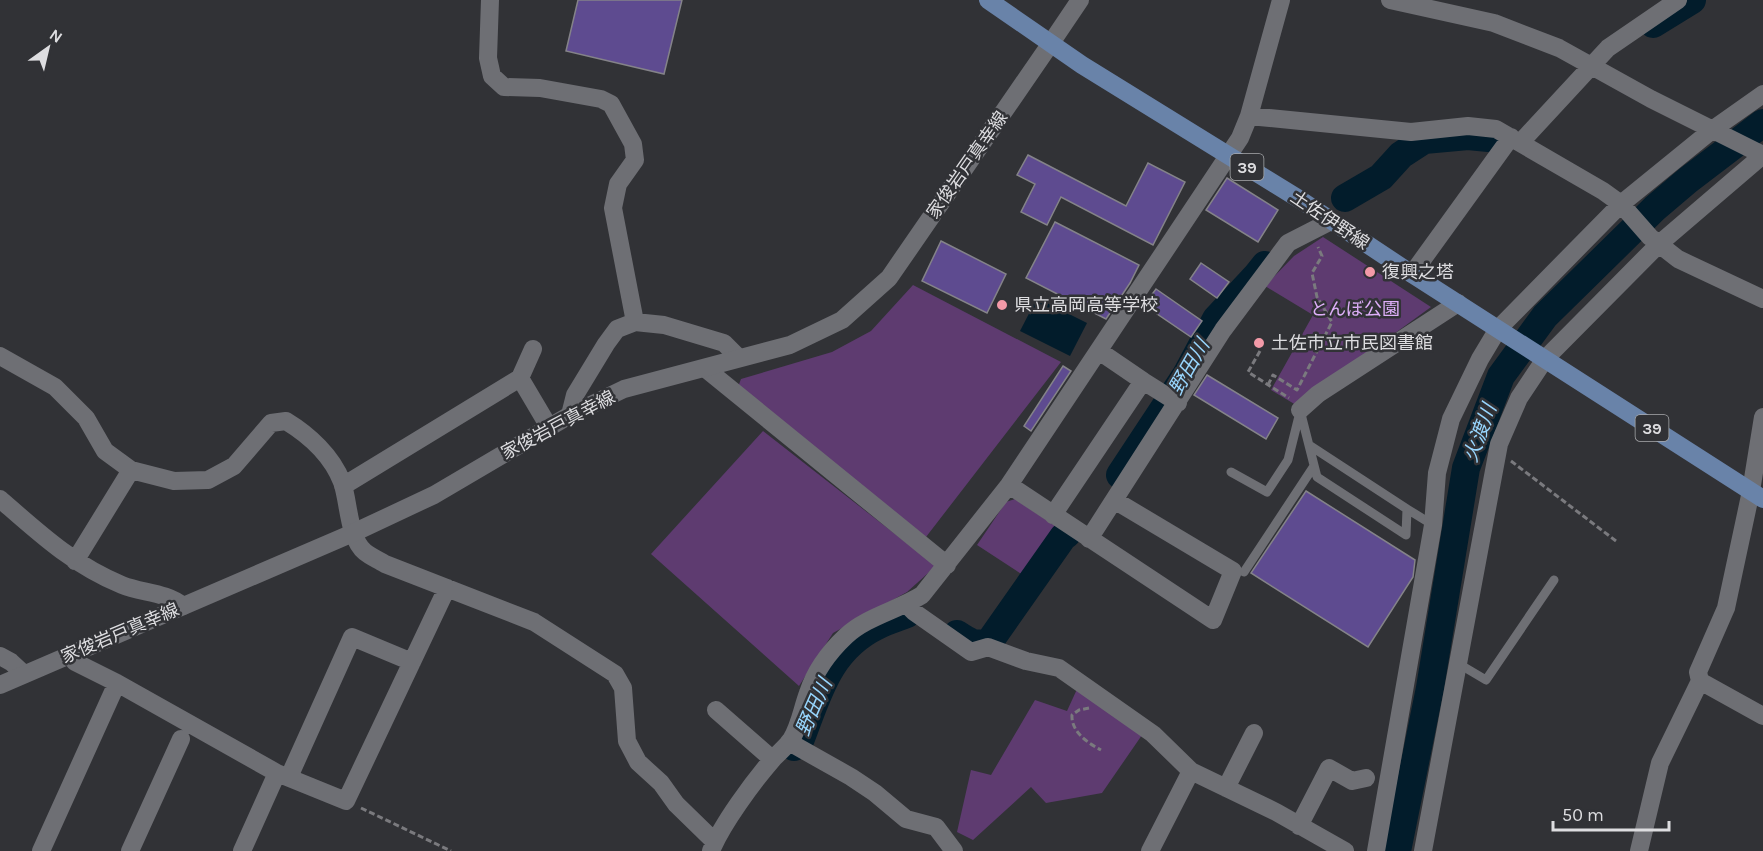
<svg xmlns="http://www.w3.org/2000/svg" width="1763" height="851" font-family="Karla,'Noto Sans JP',sans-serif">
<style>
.green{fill:#5e3b70}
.water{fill:#021c2b}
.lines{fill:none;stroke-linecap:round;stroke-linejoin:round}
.river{stroke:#021c2b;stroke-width:28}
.building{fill:#5e4b90;stroke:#848389;stroke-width:1.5}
.path{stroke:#7a7a7e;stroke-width:3;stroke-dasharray:6 3;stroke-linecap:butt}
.service{stroke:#6e6f74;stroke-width:9}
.minor{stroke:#6e6f74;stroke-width:18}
.tertiary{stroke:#6e6f74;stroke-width:18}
.secondary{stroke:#6e6f74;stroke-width:18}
.primary{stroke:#6983a9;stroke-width:18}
.poi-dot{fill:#f39aa8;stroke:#313236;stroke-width:2}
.labels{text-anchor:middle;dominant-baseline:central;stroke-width:5;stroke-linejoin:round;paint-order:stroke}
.shield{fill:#313236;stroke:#a9aaad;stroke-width:1.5}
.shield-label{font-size:16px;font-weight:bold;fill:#dddde0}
.street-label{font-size:18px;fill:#dddde0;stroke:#313236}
.poi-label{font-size:18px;fill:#dddde0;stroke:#313236;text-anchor:start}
.park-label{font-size:18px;fill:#deaff9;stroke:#313236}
.water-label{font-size:20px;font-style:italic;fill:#98d6fe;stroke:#313236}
</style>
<rect width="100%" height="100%" fill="#313236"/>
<path class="green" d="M1323,237L1431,307L1296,405L1271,390L1313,315L1265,286L1294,256Z
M913,285L1061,362L926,537L738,387L741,379L832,352L871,331Z
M763,431L936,566L907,592L833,633L799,686L651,554Z
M1015,499L1063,531L1029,579L977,545L1006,502Z
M1078,687L1142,735L1102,793L1046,803L1031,787L973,840L957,832L971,770L991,775L1035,700L1067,711Z"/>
<path class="water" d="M1037,298L1087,323L1070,356L1020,331Z"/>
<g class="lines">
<path class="river" d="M1653,24L1692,0
M1345,198L1381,177L1401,155L1424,140L1468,136L1499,139
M1120,475L1186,375L1216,319L1257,275L1265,265
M957,634C969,642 976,647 990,641L1063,537L1067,534
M794,747L800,741C818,695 828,650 877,626C886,621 897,618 907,614
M1397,851L1430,688L1466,468L1501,376L1545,316L1655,208L1688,180L1763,123"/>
</g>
<path class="building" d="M578,0H682L664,74L566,51Z
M1028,155L1126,206L1148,163L1185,182L1153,245L1061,197L1047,225L1021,212L1035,184L1017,175Z
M1227,178L1278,210L1258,242L1206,210Z
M1055,222L1139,265L1130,283L1106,319L1026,278Z
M941,241L1006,274L987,313L922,281Z
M1201,263L1229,282L1217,298L1190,279Z
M1156,289L1202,321L1191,337L1144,305Z
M1063,366L1071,371L1031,431L1024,426Z
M1207,375L1278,418L1266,439L1194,395Z
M1306,491L1415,560L1413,577L1368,647L1251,573Z"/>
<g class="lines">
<path class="path" d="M1260,351L1248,372L1289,398
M1268,385L1273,375L1297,390L1332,322L1317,297L1312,273L1322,256L1318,247
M1511,461L1616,541
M1089,708L1079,710L1072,715C1071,732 1088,743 1101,750
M361,808L451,851"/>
<path class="service" d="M1300,410L1317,477L1406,535
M1309,445L1407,509L1406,535
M1231,472L1267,492L1288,460L1300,412
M1407,509L1433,525
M1244,572L1314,466
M1459,664L1486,680L1554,580"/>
<path class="minor" d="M490,0L488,58L492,76L504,87L540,88L601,99L611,104L633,144L635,160L618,184L613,208L635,322
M1390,0L1494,23L1559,48L1651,99L1763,155
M1249,116L1411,132L1468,126L1496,129L1603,191L1621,204L1650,237L1678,259L1763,299
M1521,142L1608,48L1678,0
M1412,274L1511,137
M533,349L520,378L549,427
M0,356L55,387L86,418L105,451L131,470L174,481L208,480L234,466L271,423L286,421C309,435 332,456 342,482C349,501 348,538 365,552C371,557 379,560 385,564L534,622L615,674L623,688L627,741L638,762L661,783L676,804L715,842
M706,369L947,565
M1143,381L1178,403
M1300,410L1318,394L1458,303
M570,415L575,395L606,344L617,329L635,322L664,325L724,343L739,358
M1009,485L1213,620L1233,571L1114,500
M343,486L520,378
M0,499C39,533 73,565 122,585C142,593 166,592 183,606
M1053,515L1143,381L1099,351
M1089,539L1223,330L1288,243L1331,221
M75,561L131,470
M907,605L914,612L971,652L988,647L1026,661L1059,668L1153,734L1191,771L1276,812L1345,851
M70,655L75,662L117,683L277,773L242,851
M0,656L11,662L24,674
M1700,681L1763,716
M716,710L772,759
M789,742L851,777L875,793L906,819L936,827L954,851
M277,773L346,801L447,588
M289,777L352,637L412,662
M1226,788L1254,733
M1299,826L1329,768L1352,781L1366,778
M41,851L117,683
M130,851L181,739
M711,851C722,824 753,782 772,760C778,753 786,747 791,740C800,725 802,709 808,693C815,671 829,652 846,636C866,617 898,610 922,595L1009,485L1240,138L1249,116L1281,0
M1150,851L1191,771
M1376,851L1433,525L1437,473L1451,419L1480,359L1498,329L1621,204L1712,130L1763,94
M1423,851L1499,444L1519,398L1545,359L1659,244L1763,155
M1639,851L1660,763L1700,681L1698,672L1726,608L1751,491L1763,417"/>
<path class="tertiary" d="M1051,43L1080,0"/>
<path class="secondary" d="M0,685L353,533L434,495L570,415L624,389L790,345L842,320L889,278L1051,43"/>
<path class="primary" d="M988,0L1082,65L1299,199L1412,274L1763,499"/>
</g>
<g class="poi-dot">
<circle cx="1370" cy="272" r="6"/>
<circle cx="1002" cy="305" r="6"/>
<circle cx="1259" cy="343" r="6"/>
</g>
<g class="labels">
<g class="shield">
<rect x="1230.5" y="154" width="33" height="26" rx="4.5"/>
<rect x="1635.5" y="415" width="33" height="26" rx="4.5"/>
</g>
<g class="shield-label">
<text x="1247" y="167">39</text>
<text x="1652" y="428">39</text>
</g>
<g class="street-label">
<text transform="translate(967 165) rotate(-55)">家俊岩戸真幸線</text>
<text transform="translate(1330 220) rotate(34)">土佐伊野線</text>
<text transform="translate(558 425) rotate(-28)">家俊岩戸真幸線</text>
<text transform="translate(120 633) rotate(-23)">家俊岩戸真幸線</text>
</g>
<g class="poi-label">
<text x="1382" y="272">復興之塔</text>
<text x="1014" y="305">県立高岡高等学校</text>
<text x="1271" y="343">土佐市立市民図書館</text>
</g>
<g class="park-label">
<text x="1355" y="309">とんぼ公園</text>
</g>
<g class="water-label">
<text transform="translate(1189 367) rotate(-60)">野田川</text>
<text transform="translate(1480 433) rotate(-70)">火渡川</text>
<text transform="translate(814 707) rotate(-66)">野田川</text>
</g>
</g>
<g transform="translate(48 48) rotate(34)" stroke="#313236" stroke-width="4.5" paint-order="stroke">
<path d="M0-4.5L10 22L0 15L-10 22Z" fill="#dddde0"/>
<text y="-9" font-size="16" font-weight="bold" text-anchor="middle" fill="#dddde0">N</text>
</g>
<path d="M1553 821v9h116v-9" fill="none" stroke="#dddde0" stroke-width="3"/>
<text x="1562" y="821" font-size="18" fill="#dddde0" stroke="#313236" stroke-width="4.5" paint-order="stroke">50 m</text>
</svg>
